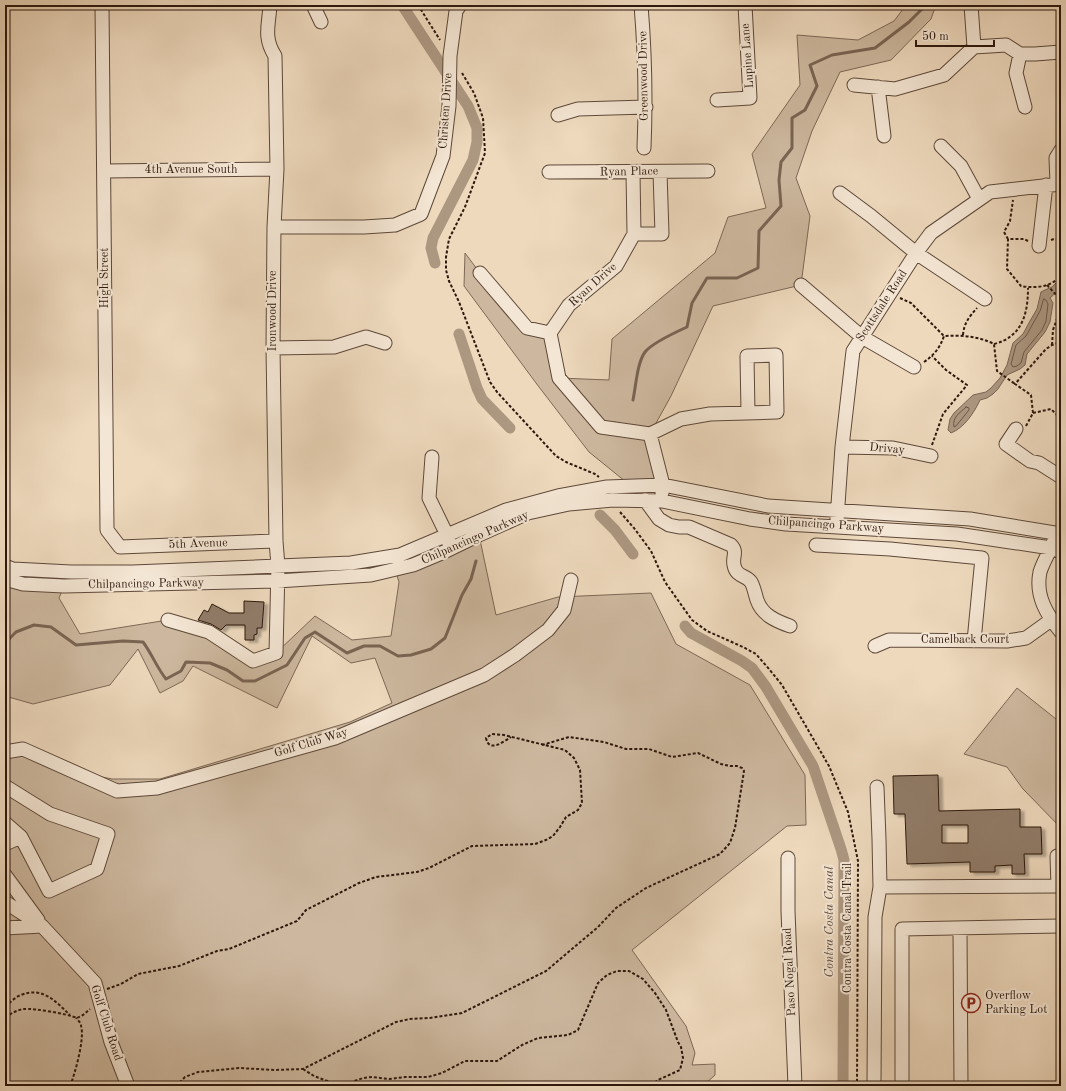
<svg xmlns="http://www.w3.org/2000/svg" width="1066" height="1091" font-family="'Old Standard TT',serif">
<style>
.green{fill:#cdb89f;stroke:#7d6856}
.water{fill:#ac9781;stroke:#796453}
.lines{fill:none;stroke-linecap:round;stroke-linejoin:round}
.shore{stroke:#6c5847;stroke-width:1}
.stream{stroke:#796453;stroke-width:3}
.canal{stroke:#ac9781;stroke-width:11}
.building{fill:#917c69;stroke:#2d180d;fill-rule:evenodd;filter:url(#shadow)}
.minor-casing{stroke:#5d4839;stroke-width:15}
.path{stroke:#2d180d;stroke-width:2;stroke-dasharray:3 2;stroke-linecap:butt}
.minor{stroke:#f4e6d4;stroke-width:13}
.labels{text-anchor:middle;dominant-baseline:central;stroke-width:4;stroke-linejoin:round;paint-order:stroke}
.street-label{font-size:12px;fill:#2d180d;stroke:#f4e6d4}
.poi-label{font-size:12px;fill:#2d180d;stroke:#f4e6d4;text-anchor:start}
.water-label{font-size:13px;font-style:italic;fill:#604b3b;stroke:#f4e6d4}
</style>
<defs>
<filter id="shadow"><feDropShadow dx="4" dy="2.5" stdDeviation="1" flood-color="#0004"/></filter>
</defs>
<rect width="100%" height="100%" fill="#eed9bd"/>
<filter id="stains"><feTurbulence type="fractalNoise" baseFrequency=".005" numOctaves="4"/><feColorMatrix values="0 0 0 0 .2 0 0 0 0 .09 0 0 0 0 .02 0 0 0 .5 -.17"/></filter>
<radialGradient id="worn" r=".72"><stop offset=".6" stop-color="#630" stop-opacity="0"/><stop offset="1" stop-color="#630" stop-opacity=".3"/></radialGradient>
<path class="green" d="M906,5H936L931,19L891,60L840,72L812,131L796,178L810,216L801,285L713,306L671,396L650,434L663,485L631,486L589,452L539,387L464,286L465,253L480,273L527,328L550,333L559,378L609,380L612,339L715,253L728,217L766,208L752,154L800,85L797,35L858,40L894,21Z
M479,535L496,615L558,597L651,593L676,644L750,685L805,775L806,825L787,826L632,950L686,1026L695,1053L692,1065L715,1064V1075L703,1086H5V752L23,749L73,771L112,779H160L350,722L392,703L375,658L351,663L312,636L277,708L193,666L183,681L160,693L138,649L110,685L33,704L5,696V579L64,586L59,598L80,634L168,620L186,624L253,661L276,653L315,616L352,640L391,636L399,582L395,569Z
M1017,688L1061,723V828L1023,789L1007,767L964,754Z"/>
<path class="water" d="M1061,278V288L1050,298L1053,303L1050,322L1045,332L1027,354L1025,365L1020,369L1007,375L998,389L993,394L987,398L980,400C974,413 964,428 951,433L948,430L950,419L954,413L973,395L986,392L991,388L1000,378L1007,365L1013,343L1023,334L1030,321L1037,309L1041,292L1045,290L1052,287Z"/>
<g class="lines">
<path class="shore" d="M1044,299L1046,300L1048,304L1046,321L1042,330L1024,352L1021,363L1017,366L1013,367L1011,364L1016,345L1026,336L1040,311Z
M966,407L969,408V410L956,426L954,427C952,417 960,413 966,407Z"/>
<path class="stream" d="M633,400C636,386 637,363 645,352C652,343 676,332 687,327L692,303L707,278H737L758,268L759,231L781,206L779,180L781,162L792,148V118L805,110L817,86L810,65L832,55L875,48L909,22L923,8L924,5
M5,643L16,632L34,625L51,627L76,645L123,641L143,642C152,654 157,668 166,679L181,671L186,662L210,663L227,670L243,681H255L287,665L305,638L315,632L347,653L364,646H380L398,656L411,655L431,649L445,638L462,595L471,579L476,561"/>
<path class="canal" d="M402,5L468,106L477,128V142L473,160L433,238L431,248L435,263
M459,334L477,388L482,399L510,428
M600,515L615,530L633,554
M685,626L691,633L742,661L752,668L766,687L813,766L841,849L844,860L843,1086"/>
</g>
<path class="building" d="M244,601L264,602L262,628H257V634L254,635V640H245V625H226L221,630L211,624L198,620L204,610L208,612L212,604L229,613H244Z
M938,775L939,811L1020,809V827H1041L1042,854H1024L1025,874H1012V865L995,866V872H970V862L907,864L905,814H894L893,776ZM942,825H968V843H942Z"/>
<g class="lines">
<defs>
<path id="minor" d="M102,5L107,530L120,547L276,541
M313,5L321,22
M641,5C645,53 646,100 644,148
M971,5L974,47L1006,45L1020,54H1035L1061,52
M1020,54L1016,73L1025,107
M854,85L895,89L944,75L974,47
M878,87L884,136
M717,100L750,98L745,5
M558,115L578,109L646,107
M941,146L961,166L979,199
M105,171L277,169
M549,172L708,171
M633,172L634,234L616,266L569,305L550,333L559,378L601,427L650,434L681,419L710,414L777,412L776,355L747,356L748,413
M1057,184L1056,158L1061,150
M840,193L871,216L916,253L985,299
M274,227H364L395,225L421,214L443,156L449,106L450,56L456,11L460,5
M634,234H662L660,172
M1039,246L1046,185
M480,273L527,328L550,333
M801,285L862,337L914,367
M273,348L334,347L366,337L385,343
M1016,429L1006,444L1030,461L1039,463L1061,477
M650,434L663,485L662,493
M842,447L893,448L931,456
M432,457L429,498L447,535L449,543
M645,500L659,519L669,525L679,527H689L731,545C738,552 732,557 734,565C736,577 746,575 751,582C754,587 755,594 757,600C762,615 776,621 790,626
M837,519L842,447L853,351L916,253L931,233L990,192L1061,184
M1054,541C1050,551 1043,562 1040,572C1035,596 1047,615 1061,632
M816,545L890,549L982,558L974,641
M5,566L13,569L71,572H133L351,563L400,555L506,510L558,496L607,487L663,485L768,506L970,519L1061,534
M5,579L23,584L64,586L277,581L371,575L413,565L444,552L479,535L528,513L569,504L613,500L662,501L750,519L786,524L957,534L1051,548L1061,552
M168,620L209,632L253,661L276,653L278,566L276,541L273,348L274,227L277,169L275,56C263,37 269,25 270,5
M875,646L889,640L1007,641L1026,638L1051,620
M5,752L23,749L117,791L157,788L335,738L484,675L515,655L548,630L564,610L571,580
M5,786L50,814L108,834L97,869L49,891L21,837L5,823
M877,787L879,839L880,887L1058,886
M5,844L21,837
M1061,856H1057L1058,886L1061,885
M788,858V911L795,1086
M5,875L38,920
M5,902L42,926L95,983L111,1042L128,1086
M5,928L42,926
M960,928L961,1086
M874,1086L875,917L880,887
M902,1086V929L1061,926"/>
</defs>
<use href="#minor" class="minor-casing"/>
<path class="path" d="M418,5L440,40
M462,73L474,93L483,118L485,153L465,207L449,239L446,257V270L449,281L459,302L490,382L497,392L556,456L566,462L595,474L599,477
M1008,239L1004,232L1010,221L1013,200
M1051,240L1054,239L1061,240
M1028,241L1024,239H1008L1007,269L1021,286C1031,288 1047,288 1056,280C1058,278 1059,274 1061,272
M1047,285L1060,299
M900,298L911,303L944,336
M963,335C964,323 969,317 977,308
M994,344C1022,337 1028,314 1028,288
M1052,345L1053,330L1058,316V306L1061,298
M924,362C934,355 940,348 944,336C961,335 978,336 994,344L997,371L1015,384
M1033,413L1051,409L1061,419
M1026,426L1033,413L1031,395L1015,384L1046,349L1052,345L1061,342
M932,445L943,414L967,385L946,370L932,356
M620,512L634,528L651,551L665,582L692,620L707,631L743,647L756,654L769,669L782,685L829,766L848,812L858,861L857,1086
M107,989L121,984L138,974L179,966L217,951L229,949L297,921L306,910L359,883L376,877L417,872L429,868L472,846L535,844L546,840L553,836L560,827L566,817L578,810L582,803L580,770L574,758L565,750L504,735L492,734L486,738C489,753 503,742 511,737
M5,1006C10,1003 15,997 21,995C43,986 56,1002 70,1015
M5,1017C11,1014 17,1010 23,1009C34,1008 68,1014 77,1018L83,1015L90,1009
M303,1069L314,1076L330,1082L349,1083L363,1078L372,1077L389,1079L405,1077H428L442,1073L465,1061H497L522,1045L538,1038L568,1035L578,1030L598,983L607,975L617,971H629L643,979L655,993L666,1010L678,1042L681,1047L683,1058L680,1070L658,1080L651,1086
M70,1086C75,1074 85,1038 81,1026C81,1023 78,1020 76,1018
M176,1086L185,1077L198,1072L239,1068L275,1070L303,1069L396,1022L410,1019L430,1018L462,1013L546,971L598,927L616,908L646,888L720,854L730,843L735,828L744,771L742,768L737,766H730L721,764L698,753L672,757L649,749H626L604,742L569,737L542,745"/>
<use href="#minor" class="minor"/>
</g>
<defs>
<symbol id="parking-ring" viewBox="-11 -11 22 22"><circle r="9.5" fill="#f4e6d4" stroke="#8f2418" stroke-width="1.5"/><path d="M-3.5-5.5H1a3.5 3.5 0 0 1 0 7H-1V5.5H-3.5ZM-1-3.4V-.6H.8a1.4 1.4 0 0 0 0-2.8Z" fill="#8f2418"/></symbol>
</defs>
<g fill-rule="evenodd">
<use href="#parking-ring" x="960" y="992" width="22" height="22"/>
</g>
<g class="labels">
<g class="street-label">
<text transform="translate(748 56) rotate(-94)">Lupine Lane</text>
<text transform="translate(644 76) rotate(-91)">Greenwood Drive</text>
<text transform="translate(446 111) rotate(-86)">Christen Drive</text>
<text x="191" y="170">4th Avenue South</text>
<text transform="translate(629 172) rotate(-1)">Ryan Place</text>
<text transform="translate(105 278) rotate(-90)">High Street</text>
<text transform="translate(593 285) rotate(-42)">Ryan Drive</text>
<text transform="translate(882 306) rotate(-57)">Scottsdale Road</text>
<text transform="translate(273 311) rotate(-90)">Ironwood Drive</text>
<text transform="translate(887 449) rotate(5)">Drivay</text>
<text transform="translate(826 525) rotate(4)">Chilpancingo Parkway</text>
<text transform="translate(475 538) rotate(-24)">Chilpancingo Parkway</text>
<text transform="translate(198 544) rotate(-2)">5th Avenue</text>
<text transform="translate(146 584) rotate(-1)">Chilpancingo Parkway</text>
<text x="965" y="640">Camelback Court</text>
<text transform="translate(311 743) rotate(-17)">Golf Club Way</text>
<text transform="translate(848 928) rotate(-90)">Contra Costa Canal Trail</text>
<text transform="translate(790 972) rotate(-93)">Paso Nogal Road</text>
<text transform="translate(106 1023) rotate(72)">Golf Club Road</text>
</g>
<g class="poi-label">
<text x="985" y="996">Overflow<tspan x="985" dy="14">Parking Lot</tspan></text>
</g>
<g class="water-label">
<text transform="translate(829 922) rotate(-90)">Contra Costa Canal</text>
</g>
</g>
<rect width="1066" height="1091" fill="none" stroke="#eed9bd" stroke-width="20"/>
<rect x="6" y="6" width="1054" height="1079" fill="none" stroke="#2d180d" stroke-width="2"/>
<rect x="10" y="10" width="1046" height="1071" fill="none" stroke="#2d180d"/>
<path d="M916 40v6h78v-6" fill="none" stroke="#2d180d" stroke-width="2"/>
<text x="922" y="40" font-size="12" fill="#2d180d" stroke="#f4e6d4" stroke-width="3" paint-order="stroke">50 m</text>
<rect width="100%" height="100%" filter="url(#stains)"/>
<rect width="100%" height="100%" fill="url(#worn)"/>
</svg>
